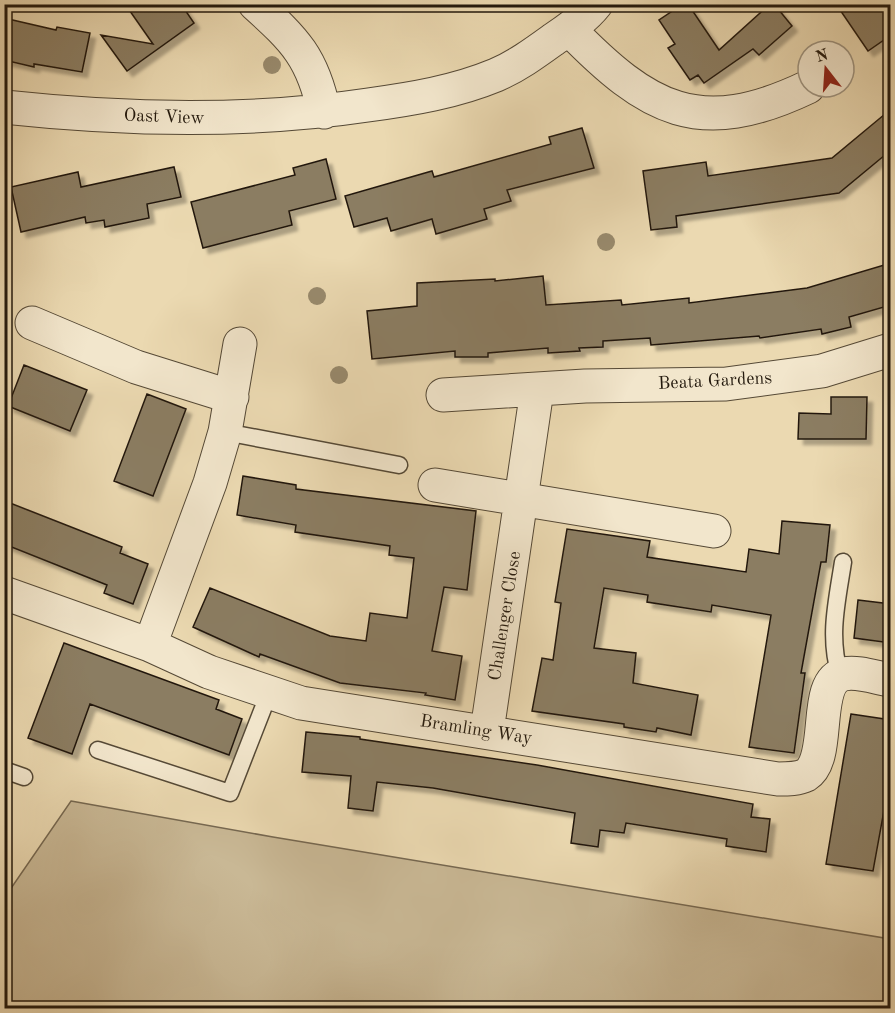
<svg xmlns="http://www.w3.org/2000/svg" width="895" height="1013" font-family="'Old Standard TT',serif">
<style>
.green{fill:#c9b895;stroke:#766851;stroke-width:1.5}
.building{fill:#8b7d62;stroke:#23190d;stroke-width:1.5;filter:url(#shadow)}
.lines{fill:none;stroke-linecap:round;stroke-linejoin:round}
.lane-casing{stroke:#554936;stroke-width:19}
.street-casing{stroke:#554936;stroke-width:35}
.lane{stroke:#f2e6cc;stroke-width:16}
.street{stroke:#f2e6cc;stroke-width:33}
.tree{fill:#988a6d}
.labels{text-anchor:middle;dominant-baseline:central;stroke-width:5;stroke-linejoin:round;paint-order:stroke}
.street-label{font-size:18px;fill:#23190d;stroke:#f2e6cc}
</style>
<defs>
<filter id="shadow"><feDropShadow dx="5.5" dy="5.5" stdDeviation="1.5" flood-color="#0004"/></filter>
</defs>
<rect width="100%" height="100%" fill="#ebd9b1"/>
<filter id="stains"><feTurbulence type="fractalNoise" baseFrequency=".00333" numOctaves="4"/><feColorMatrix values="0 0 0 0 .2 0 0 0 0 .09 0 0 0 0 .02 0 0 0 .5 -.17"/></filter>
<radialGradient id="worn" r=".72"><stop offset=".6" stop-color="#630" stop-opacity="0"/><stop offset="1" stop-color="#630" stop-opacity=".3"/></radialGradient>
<path class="green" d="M71,801L273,837L890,939V1008H5V897Z"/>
<path class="building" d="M125,4H181L194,23L127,71L101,35L153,44Z
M683,4H688L719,50L770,4H774L792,26L759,55L753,49L704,83L698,75L690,80L668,48L675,44L659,20Z
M836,4H891V35L868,51Z
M4,18L56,30L57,27L90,33L82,72L34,64V67L4,60Z
M891,109V150L839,193L676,216L677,227L651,230L643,171L706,162L708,176L832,158Z
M582,128L594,168L507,190L511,201L484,209L487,219L436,234L432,219L391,231L387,218L354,227L345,196L432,171L434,177L551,144L549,137Z
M326,159L336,199L289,211L292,225L203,248L191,202L295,175L293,168Z
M174,167L181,197L147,204L149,218L105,227L104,220L86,223L85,217L21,232L11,187L78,172L81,187Z
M891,263V305L849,317L851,327L822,334L821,329L760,338L759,336L651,345L650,338L603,341V347L579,348L580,351L548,353V348L488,353V357H455V351L372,359L367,311L417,306V283L495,279V281L543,276L546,305L621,300L622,305L689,298V303L807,288Z
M24,365L87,390L70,431L8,406Z
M147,394L186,409L153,496L114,481Z
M831,397H867L866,439H798L799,413L831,414Z
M243,476L296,485V489L476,511L467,590L444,587L432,651L462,656L455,700L425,695L426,693L340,683L260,654L259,657L193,627L210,588L330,636L366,641L370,613L407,618L414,558L389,555L390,546L295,532L296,525L237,515Z
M10,503L122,547L120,553L148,564L133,604L104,593L107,585L4,544V516Z
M782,521L830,525L826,562H821L801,673H805L794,753L749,747L771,615L712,605L711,612L647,602L648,595L604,588L594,648L636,653L633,683L698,695L691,735L657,728L656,732L624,727V724L532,711L542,658L553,660L561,603L555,602L567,529L650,541L647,557L746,572L749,549L779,554Z
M858,600L891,604V643L854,638Z
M64,643L219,700L216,709L242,719L229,755L90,704L72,754L28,738Z
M851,714L891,720V772L873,871L826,864Z
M306,732L360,737V739L537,765L753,804L751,817L770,819L766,852L726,846L727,839L626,823L624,833L600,830L598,847L571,843L575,813L433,788L377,782L373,811L348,808L351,776L302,772Z"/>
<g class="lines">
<defs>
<path id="lane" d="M225,432L399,465
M840,675C828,637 837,601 843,562
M98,750L230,793L269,693
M4,770L24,777"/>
<path id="street" d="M255,4C295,40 313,58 324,112
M569,29C648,110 699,139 808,87
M4,107C125,120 248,123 368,105C412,99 455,92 496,75C517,66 536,52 554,39C569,29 585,18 596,4
M32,323L136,367L232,397
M443,395L585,386L726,384L822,371L890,350
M435,485L714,531
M4,593L150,645L209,672L301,703L778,779C788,779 798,779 806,775C833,758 811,681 844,674C858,671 877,678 890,680
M150,645L210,483L225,432L240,344
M487,731L537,390"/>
</defs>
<use href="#lane" class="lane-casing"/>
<use href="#street" class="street-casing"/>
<use href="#lane" class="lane"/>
<use href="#street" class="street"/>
</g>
<g class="tree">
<circle cx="272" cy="65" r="9"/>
<circle cx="606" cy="242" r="9"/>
<circle cx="317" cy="296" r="9"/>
<circle cx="339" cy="375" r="9"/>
</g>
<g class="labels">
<g class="street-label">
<text transform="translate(164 117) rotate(2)">Oast View</text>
<text transform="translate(715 381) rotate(-3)">Beata Gardens</text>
<text transform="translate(505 616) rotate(-81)">Challenger Close</text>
<text transform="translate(476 730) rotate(9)">Bramling Way</text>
</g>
</g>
<rect width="895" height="1013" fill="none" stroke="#ebd9b1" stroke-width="24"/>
<rect x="6" y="6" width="883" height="1001" fill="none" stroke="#23190d" stroke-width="3"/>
<rect x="12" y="12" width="871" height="989" fill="none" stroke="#23190d" stroke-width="1.5"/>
<g transform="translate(826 69) rotate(343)"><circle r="28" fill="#f2e6cc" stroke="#9f9480" stroke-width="1.5"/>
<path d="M0-4.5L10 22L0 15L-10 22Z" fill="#8f2418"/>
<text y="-9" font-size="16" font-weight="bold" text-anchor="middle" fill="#23190d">N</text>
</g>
<rect width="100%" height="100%" filter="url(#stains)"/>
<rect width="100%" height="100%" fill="url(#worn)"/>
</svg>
